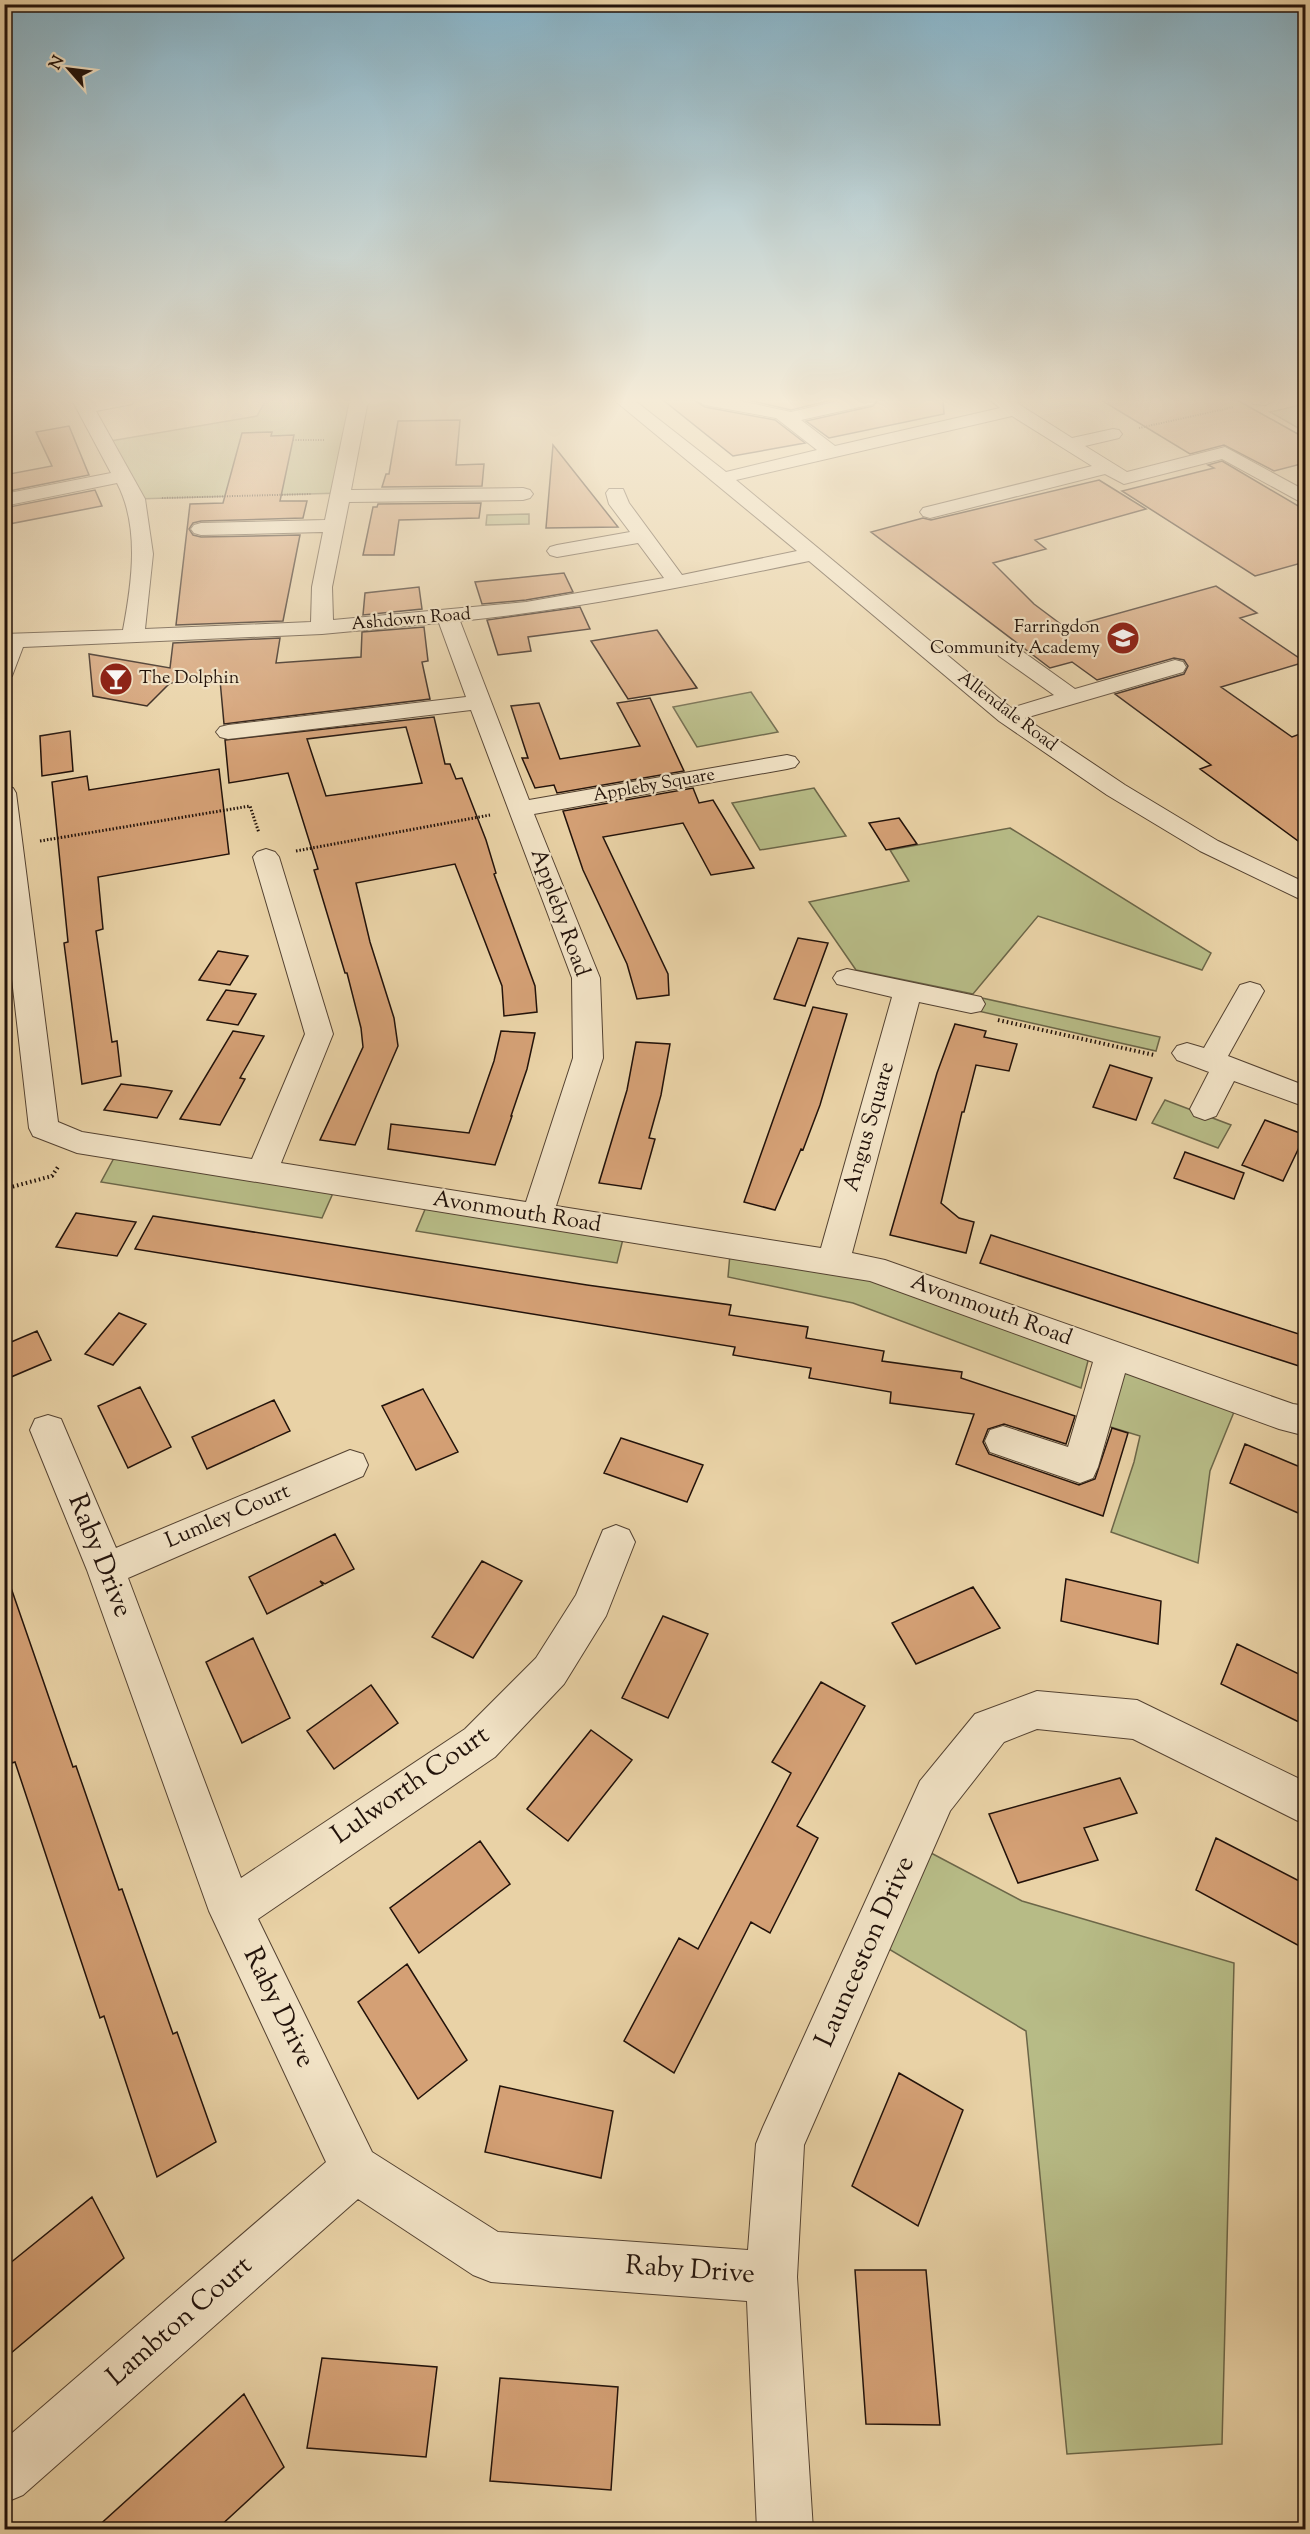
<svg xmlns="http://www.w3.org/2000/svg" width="1310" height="2534" font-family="'Sorts Mill Goudy',serif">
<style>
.green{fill:#b7bb86;stroke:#6c6648;stroke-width:1.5}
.building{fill:#d4a075;stroke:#22120a;stroke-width:1.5;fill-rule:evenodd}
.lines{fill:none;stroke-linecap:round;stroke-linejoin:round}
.minor-casing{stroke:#544231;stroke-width:2}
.path-far2{stroke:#22120a;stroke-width:2;stroke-dasharray:1 1.5;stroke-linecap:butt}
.path-far1{stroke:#22120a;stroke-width:3;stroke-dasharray:1.5 2;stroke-linecap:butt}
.path{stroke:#22120a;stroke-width:4;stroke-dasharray:1.5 3;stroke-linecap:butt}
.minor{fill:#f1e2c5;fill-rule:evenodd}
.labels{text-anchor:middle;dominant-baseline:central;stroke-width:4.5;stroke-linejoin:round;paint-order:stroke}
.far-street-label{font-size:18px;fill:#22120a;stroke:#f1e2c5}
.far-poi-label{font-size:18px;fill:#22120a;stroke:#f1e2c5;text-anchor:end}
.street-label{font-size:22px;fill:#22120a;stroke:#f1e2c5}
.near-street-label{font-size:27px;fill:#22120a;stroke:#f1e2c5}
</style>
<rect width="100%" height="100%" fill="#e9d2a6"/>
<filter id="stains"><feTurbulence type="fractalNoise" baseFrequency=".00333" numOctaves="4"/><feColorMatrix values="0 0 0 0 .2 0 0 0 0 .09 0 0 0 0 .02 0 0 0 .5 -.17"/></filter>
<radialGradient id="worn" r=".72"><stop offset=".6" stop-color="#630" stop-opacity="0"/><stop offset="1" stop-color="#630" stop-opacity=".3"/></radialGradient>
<path class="green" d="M266,400H362L342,493L135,499L104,442L257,416Z
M1305,404V432L1270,412Z
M529,514V524L486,525L487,515Z
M751,692L778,732L697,747L673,707Z
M814,788L846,836L760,850L732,803Z
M1010,828L1211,953L1202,970L1038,916L973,994L856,970L809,902L909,881L890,850Z
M982,998L1160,1037L1156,1051L978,1011Z
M1165,1100L1231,1125L1218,1148L1152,1123Z
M114,1158L333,1193L322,1218L101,1182Z
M426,1207L623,1239L617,1263L416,1231Z
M730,1254L871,1280L1089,1357L1081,1388L853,1303L728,1277Z
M1119,1370L1234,1412L1210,1471L1198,1563L1111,1532L1134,1462L1140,1436L1104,1425Z
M914,1844L1022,1901L1234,1963L1222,2444L1067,2454L1026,2031L872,1939Z"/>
<path class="building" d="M663,400H694L705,407L775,420L805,443L733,456Z
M748,400H831L791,410Z
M878,400H943L944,414L829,438L806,421L873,406Z
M1101,400H1237L1305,438V463L1274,471L1224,445L1190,454Z
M460,420L456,465L484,464L482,486L382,487L386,474H389L398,421Z
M69,426L89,475L4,492V475L52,466L36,432Z
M272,432L271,436L294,435L280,501H307L303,518L201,521L193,523L189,529L193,535L201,537L300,535L283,621L176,625L190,504L223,503L242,433Z
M553,445L618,527L546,528Z
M1222,461L1305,510V562L1255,576L1122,491L1214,468L1208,465Z
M1099,480L1146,509L1035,540L1046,549L993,563L1034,604L1066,628L1216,586L1257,613L1240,618L1305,662L1221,687L1292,737L1305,732V846L1200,769L1211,765L1115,694L1184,674L1188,666L1184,660L1174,658L1097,680L1072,662L1050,668L871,532L923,518L931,520Z
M95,490L102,506L4,525V508Z
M481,503L479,518L399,520L394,555H363L373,507H377L378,504Z
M564,573L573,592L526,600L482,604L475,582Z
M419,587L422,609L363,615L365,593Z
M580,607L590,629L528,637L531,651L498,655L487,620Z
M424,627L428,661L422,662L430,699L224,724L220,680L170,683L147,706L93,696L89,654L170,668L173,643L280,638L276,663L361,657L362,632Z
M657,630L697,688L628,699L591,641Z
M650,698L684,771L557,793L554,785L535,788L522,758H528L511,706L539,703L560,759L640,746L617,703Z
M434,717L445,764H450L456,779L462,778L486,840L496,873L494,874L535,986L537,1012L504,1016L502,986L455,864L356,883L370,942L394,1018L398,1046L355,1145L320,1140L363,1047L361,1028L347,973H345L314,870L318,869L288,773L229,783L225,740ZM406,727L422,783L326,796L307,739Z
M70,731L73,771L42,776L40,736Z
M219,769L229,854L98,877L103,929L96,931L112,1042L117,1041L121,1076L82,1084L64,943L68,942L52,782L87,776L89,790Z
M693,788L699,803L713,800L754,868L711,875L683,823L603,837L668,974L669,995L637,999L627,964L583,870L563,811Z
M899,818L917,844L886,850L869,823Z
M798,938L828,943L805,1006L774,999Z
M218,951L248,956L230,985L199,980Z
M226,990L256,994L238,1025L207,1020Z
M813,1007L847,1014L820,1105L803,1150L801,1149L775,1210L744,1202Z
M955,1024L986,1031L984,1037L1017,1044L1009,1071L976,1065L964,1112H962L941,1203L959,1218L974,1222L966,1253L890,1235L937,1073Z
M233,1031L264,1036L240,1078L245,1079L220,1125L180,1119Z
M501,1031L535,1033L527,1069L511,1116H512L495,1165L388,1149L391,1124L469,1133L494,1061Z
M636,1042L670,1044L661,1095L649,1138L655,1139L641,1189L599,1183L627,1090Z
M1110,1065L1152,1078L1136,1120L1093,1107Z
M121,1084L146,1087L172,1091L157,1118L104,1110Z
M1265,1120L1305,1135L1283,1181L1242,1165Z
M1185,1152L1244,1173L1234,1199L1174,1178Z
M76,1213L115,1219L136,1222L117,1256L56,1247Z
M153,1216L587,1285L731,1305L729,1315L808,1327L806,1338L884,1351L882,1361L962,1372L961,1378L1075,1416L1066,1444L1004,1424L988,1429L983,1442L989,1454L1079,1485L1095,1479L1112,1428L1128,1433L1103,1516L956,1464L974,1414L890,1403L891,1392L809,1378L811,1368L733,1355L735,1347L135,1249Z
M991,1235L1305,1336L1299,1366L980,1263Z
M119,1313L146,1324L113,1365L85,1354Z
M37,1331L51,1360L4,1380V1345Z
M140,1387L171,1447L128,1468L98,1406Z
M423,1389L458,1452L416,1470L382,1406Z
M274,1400L290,1431L207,1469L192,1437Z
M621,1438L703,1465L687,1502L604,1473Z
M1245,1444L1305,1469V1516L1230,1483Z
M335,1534L354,1569L325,1584L320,1581L323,1585L267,1614L249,1577Z
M482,1561L522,1581L473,1658L432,1637Z
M1066,1579L1161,1601L1158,1644L1061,1621Z
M9,1582L73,1767L76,1766L119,1890L122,1889L173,2034L177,2032L216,2142L157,2177L104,2016L100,2018L15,1762L12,1763L4,1739V1583Z
M973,1587L1000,1628L916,1664L892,1623Z
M663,1616L708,1634L668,1718L622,1698Z
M253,1638L290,1718L242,1743L206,1662Z
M1237,1644L1305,1677V1725L1221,1684Z
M821,1682L865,1706L797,1826L818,1838L770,1933L751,1922L674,2073L624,2041L679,1938L698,1949L791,1773L772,1762Z
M371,1685L398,1723L334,1769L307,1731Z
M591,1730L632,1760L568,1841L527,1809Z
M1120,1778L1137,1813L1084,1828L1098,1860L1018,1883L989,1814Z
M1216,1838L1305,1884V1949L1196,1890Z
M480,1841L510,1884L419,1953L390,1908Z
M407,1964L467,2060L418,2099L358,2002Z
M899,2073L963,2110L918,2226L852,2186Z
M500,2086L613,2111L601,2178L485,2152Z
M92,2197L124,2258L4,2359V2268Z
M855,2270H926L940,2425L866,2424Z
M322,2358L437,2367L426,2457L307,2448Z
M500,2378L618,2387L611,2490L490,2481Z
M244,2394L284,2467L217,2529H95Z"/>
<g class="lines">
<defs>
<path id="minor" d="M72,400H135L132,404L96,411L145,499L153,554L145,629L311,622L312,587L323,532L201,535L194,533L191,529L194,525L201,523L325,520L349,405L352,400H371L367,406L351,490L523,488L530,490L533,494L530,498L523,500L349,502L332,587L333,620L526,602L664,578L638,543L557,557L550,555L547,551L550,547L557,545L630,532L609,504L606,493L609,489H623L629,503L682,575L797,551L614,400H634L726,472L817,450L776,418L705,405L696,400H736L791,412L842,400H876L873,404L801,420L835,446L1000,408L990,400H1012L1072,438L1113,429L1119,430L1122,434L1119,438L1085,446L1127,472L1225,447L1306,491V505L1222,459L1124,484L1105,474L930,518L923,516L920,512L923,508L1092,466L1012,416L736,480L1011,708L1054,695L999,656L996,651L999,646L1007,644L1015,646L1075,689L1175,660L1183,662L1186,667L1183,672L1025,718L1125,785L1218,841L1306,883V902L1200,851L1107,795L999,721L809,561C693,585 578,609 460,621L529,800L787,755L795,757L799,762L795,767L787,769L534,814L600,978L603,1058L556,1206L821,1248L892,997L837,984L833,978L837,972L847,969L981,997L985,1004L981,1011L971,1013L919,1002L852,1253L885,1260L1293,1404L1306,1406V1436L1279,1429L1125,1373L1098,1467L1093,1478L1080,1483L990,1452L985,1441L990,1430L1003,1426L1068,1447L1093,1362L870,1281L77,1153L33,1136L29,1128L4,909V786L13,788L16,793L58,1122L82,1132L252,1159L305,1034L253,857L257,852L266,849L275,852L279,857L333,1034L281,1163L526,1202L573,1058L572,978L471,710L228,739L220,737L216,732L220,727L228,725L466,697L439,623L322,634L23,647L12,676L4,678V634L123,630C132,582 140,527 117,483L4,506V494L111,473Z
M1250,400H1275L1266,405L1253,404Z
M1250,982L1260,985L1264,991L1228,1056L1306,1086V1107L1234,1081L1216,1116L1205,1120L1194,1116L1190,1109L1209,1072L1177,1060L1172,1053L1177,1046L1187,1043L1204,1048L1240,985Z
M48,1415L61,1419L116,1548L350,1450L363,1454L368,1465L363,1476L128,1578L241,1878L465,1729L536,1658L576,1595L603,1530L616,1525L629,1530L635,1542L606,1616L564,1684L495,1757L258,1919L372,2152L498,2232L748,2250L756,2144L763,2127L920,1781L975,1714L1037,1691L1137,1700L1306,1782V1825L1133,1739L1037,1729L1004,1742L950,1811L804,2145L797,2277L813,2530H757L747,2301L491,2282L473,2275L358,2199L23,2495L4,2503V2440L326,2162L209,1911L87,1570L30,1430L35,1419Z"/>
</defs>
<use href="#minor" class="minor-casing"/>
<path class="path-far2" d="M1139,428L1234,407
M293,440H324
M162,498L311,494"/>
<path class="path-far1" d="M40,841L250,806L259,833
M296,851L490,815"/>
<path class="path" d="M998,1020L1154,1055
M4,1189L52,1176L58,1167"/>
<use href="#minor" class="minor"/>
</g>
<linearGradient id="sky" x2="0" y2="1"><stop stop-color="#87b6cd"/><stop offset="0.53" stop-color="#f5ebd7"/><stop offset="1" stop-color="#f5ebd7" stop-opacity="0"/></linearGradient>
<rect width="1310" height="755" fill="url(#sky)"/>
<defs>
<symbol id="school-disc" viewBox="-11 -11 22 22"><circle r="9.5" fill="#8f2418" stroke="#f1e2c5"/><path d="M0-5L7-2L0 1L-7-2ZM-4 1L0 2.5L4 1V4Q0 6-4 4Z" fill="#fff"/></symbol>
<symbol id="bar-disc" viewBox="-11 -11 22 22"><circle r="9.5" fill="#8f2418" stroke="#f1e2c5"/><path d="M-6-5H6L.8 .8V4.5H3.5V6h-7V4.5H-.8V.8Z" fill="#fff"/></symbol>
</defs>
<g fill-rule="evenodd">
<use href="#school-disc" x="1104" y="619" width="38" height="38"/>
<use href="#bar-disc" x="97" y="660" width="38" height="38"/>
</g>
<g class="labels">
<g class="far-street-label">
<text transform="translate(411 620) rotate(-5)">Ashdown Road</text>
<text transform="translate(1007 712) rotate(37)">Allendale Road</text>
<text transform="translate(654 786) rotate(-10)">Appleby Square</text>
</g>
<g class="far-poi-label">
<text x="1100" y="628">Farringdon<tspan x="1100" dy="21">Community Academy</tspan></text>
<text x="139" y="679" text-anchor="start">The Dolphin</text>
</g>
<g class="street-label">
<text transform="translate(559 913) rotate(70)">Appleby Road</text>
<text transform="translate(870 1127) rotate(-74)">Angus Square</text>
<text transform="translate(517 1213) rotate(9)">Avonmouth Road</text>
<text transform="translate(991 1311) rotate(20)">Avonmouth Road</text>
<text transform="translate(228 1517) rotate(-23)">Lumley Court</text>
</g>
<g class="near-street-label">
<text transform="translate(99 1556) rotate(68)">Raby Drive</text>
<text transform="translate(411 1786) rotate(-35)">Lulworth Court</text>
<text transform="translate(866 1952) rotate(-66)">Launceston Drive</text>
<text transform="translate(278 2008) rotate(64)">Raby Drive</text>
<text transform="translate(690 2271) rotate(4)">Raby Drive</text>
<text transform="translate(180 2322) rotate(-41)">Lambton Court</text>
</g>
</g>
<rect width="1310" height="2534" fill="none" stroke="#e9d2a6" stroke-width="24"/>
<rect x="6" y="6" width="1298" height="2522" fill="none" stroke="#22120a" stroke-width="3"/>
<rect x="12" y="12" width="1286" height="2510" fill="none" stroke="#22120a" stroke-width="1.5"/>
<g transform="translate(69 69) rotate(298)" stroke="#f1e2c5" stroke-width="4.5" paint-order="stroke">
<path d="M0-4.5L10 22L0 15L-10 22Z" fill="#22120a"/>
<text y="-9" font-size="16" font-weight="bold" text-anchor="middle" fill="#22120a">N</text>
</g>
<rect width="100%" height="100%" filter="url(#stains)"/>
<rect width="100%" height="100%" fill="url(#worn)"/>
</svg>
